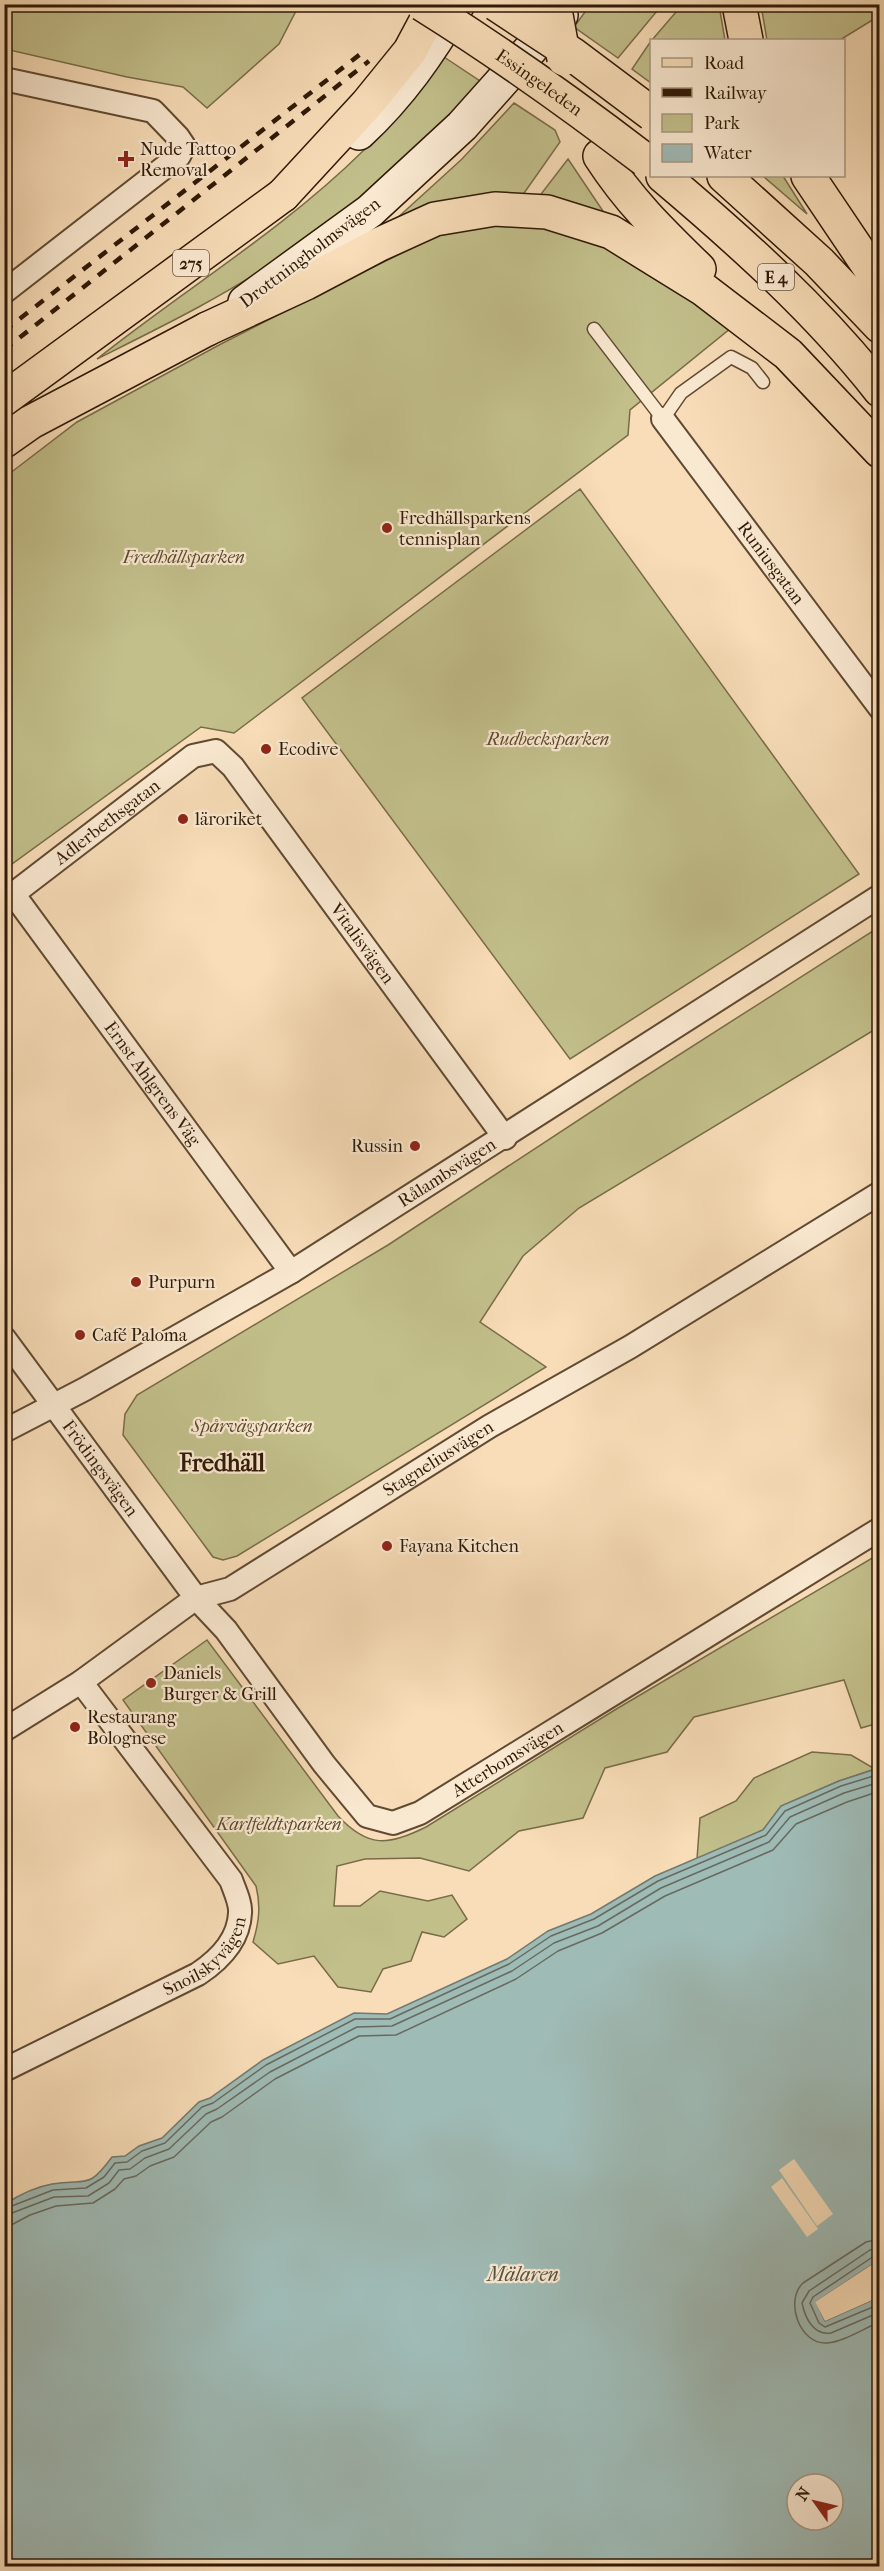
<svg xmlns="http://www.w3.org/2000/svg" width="884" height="2571" font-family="'IM FELL French Canon',serif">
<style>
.green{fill:#c2bf8b;stroke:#786c48;stroke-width:1.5}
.water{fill:#9fbbb6;stroke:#727a70;stroke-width:1.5;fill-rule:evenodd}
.pier{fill:#f8ddb8}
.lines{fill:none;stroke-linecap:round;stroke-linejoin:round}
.shore{stroke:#676a5e;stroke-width:1.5}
.service-casing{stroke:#614a32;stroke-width:15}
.minor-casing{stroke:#614a32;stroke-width:26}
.secondary-casing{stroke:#2f1906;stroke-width:36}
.primary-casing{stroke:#2f1906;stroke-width:36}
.motorway-casing{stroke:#2f1906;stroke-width:36}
.service{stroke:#fae9d1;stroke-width:12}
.minor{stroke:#fae9d1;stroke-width:22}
.secondary{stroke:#fae9d1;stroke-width:33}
.primary{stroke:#f8ddb8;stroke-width:33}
.motorway{stroke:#f8ddb8;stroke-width:33}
.rail{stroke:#2f1906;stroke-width:4.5;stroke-dasharray:10 10;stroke-linecap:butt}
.motorway-bridge-casing{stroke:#2f1906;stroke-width:36;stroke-linecap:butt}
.motorway-bridge{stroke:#f8ddb8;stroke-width:33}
.poi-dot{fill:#8f2418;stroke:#fae9d1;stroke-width:2}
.labels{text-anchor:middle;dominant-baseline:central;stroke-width:4.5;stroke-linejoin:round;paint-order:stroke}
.shield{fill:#fae9d1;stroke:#6c5743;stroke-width:1.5}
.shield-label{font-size:16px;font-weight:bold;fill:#2f1906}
.street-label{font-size:18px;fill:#2f1906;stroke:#fae9d1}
.poi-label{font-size:18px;fill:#2f1906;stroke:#fae9d1;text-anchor:start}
.park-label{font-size:18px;font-style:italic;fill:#5b4b2e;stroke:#fae9d1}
.water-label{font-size:20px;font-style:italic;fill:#565244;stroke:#fae9d1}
.district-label{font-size:24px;font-weight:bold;fill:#2f1906;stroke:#fae9d1}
</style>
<rect width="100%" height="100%" fill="#f8ddb8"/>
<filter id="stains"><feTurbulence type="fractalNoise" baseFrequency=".00333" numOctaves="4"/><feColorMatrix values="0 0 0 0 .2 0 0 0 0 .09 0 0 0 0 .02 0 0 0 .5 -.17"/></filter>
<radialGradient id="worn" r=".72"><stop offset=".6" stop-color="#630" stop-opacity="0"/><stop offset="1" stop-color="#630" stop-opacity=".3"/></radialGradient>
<path class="green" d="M5,4H299V5L279,44L207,108L183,87L127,77L5,49Z
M590,5H662L618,58L574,27Z
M682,5H719L725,40H652Z
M761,5H879V16L840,40H767Z
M651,41V83L632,69Z
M444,57L480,81C423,147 354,210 280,258C223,297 159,328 97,359C185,289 283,230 363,151C393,122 418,90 444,57Z
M514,103L555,130L560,142L522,196L394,221L462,159Z
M568,159L607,217L538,198Z
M763,176H783L807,214Z
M490,222L530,224L616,248L731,328L630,410L628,435L234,733L201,727L5,869V477L77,422L219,345L344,281L448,231Z
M580,489L859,874L570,1059L302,698Z
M879,927V1027L579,1208L523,1256L480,1322L546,1367L237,1556L223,1560L213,1557L123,1435L125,1414L137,1395L388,1245L635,1083Z
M879,1554V1723L861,1728L844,1680L694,1717L667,1752L605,1768L583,1818L519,1831L469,1871L420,1858L365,1859L337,1866L334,1906H360L380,1891L428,1901L452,1895L467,1919L444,1937L422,1932L411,1961L383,1969L371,1992L338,1987L314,1956L278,1964L253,1942C259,1922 261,1906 256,1886L123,1700L207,1640L338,1816C368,1848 388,1846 426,1827L618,1708Z
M812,1752L851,1755L875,1769L839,1781L781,1806L763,1830L697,1859L700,1818L736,1801L754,1778Z"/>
<path class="water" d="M879,1768V2260L816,2302L825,2321L879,2297V2566H5V2204C19,2195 35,2187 52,2184C87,2178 87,2191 112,2157L125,2156L139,2146L162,2138L199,2102L210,2098L263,2060L354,2013L387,2014L507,1959L548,1931L591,1914L655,1876L763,1830L781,1806L839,1781ZM797,2484H833V2520H797Z"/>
<path class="pier" d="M794,2159L833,2214L817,2226L779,2170Z
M782,2178L818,2229L807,2237L771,2187Z
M879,2260L880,2263L819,2303L826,2317L879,2294V2297L825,2321L815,2302Z"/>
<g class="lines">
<path class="shore" d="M4,2209L53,2190L86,2188L104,2177L115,2163L127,2162L142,2151L165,2143L202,2107L213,2103L266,2065L355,2019H390L509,1964L551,1936L594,1919L658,1881L766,1835L785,1811L841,1786L880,1774
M4,2216L54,2197L88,2196L109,2183L119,2170L130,2169L145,2158L169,2149L206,2114L217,2109L270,2072L357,2027L392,2026L512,1971L554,1943L598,1926L661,1888L769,1842L790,1817L844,1793L880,1782
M4,2225L13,2224L30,2215L56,2206L93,2203L115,2189L124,2179L136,2176L150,2166L174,2157L211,2122L222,2117L275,2079L359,2036L396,2035L516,1979L558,1951L602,1933L665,1896L773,1850L796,1824L847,1802L880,1791
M880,2239L866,2242L803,2283C784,2301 800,2345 827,2343C844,2342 864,2328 880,2322
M880,2248L870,2250L809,2291L802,2303C805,2318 814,2336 831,2333L880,2312
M880,2255L874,2256L813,2297L810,2303L819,2323L825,2327L880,2304"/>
<defs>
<path id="service" d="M594,329L663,419L681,393L731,357L752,368L763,382"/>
<g id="minor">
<path d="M4,79L153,111L178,137L184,146L179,156L4,292"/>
<path id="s1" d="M663,419L880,708"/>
<path id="s2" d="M14,895L291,1272"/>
<path id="s3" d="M4,901L193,756L216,751L233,767L505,1138"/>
<path id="s4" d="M4,1338L196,1598L226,1630L324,1764L367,1816L393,1823L420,1813L880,1529"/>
<path id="s5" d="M4,1431L85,1389L291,1272L880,896"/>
<path id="s6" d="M4,1730L81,1682L196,1598L230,1589L490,1426L630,1347L880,1193"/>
<path id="s7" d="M4,2070L198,1974C219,1960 239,1940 240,1913C241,1903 234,1889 231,1880L81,1682"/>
</g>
<path id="secondary" d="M359,133C400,95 430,52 458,4
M245,302L370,211L462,126L561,15"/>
<path id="primary" d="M4,399L283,195
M4,441L31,422L207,329"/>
<path id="motorway" d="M739,4L746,40
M600,156C629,201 661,232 699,269
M663,176C740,241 817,310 880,390
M724,176L819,262L880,326
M808,176L880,283
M283,195L367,104L410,51L435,4
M207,329L306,283L380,244L435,219L495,209L547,212L611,232L703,289L788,354L880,451"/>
</defs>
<use href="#service" class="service-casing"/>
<use href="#minor" class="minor-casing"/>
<use href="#secondary" class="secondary-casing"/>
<use href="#primary" class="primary-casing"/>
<use href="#motorway" class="motorway-casing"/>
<use href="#service" class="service"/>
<use href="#minor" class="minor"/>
<use href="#secondary" class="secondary"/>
<use href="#primary" class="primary"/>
<use href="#motorway" class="motorway"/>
<path class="rail" d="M4,331L363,52
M4,350L369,61"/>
<defs>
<g id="motorway-bridge">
<path id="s8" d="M422,4C499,52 573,105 645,160"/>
<path d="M496,4L572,54L652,114"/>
<path d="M554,4L564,59"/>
</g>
</defs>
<use href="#motorway-bridge" class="motorway-bridge-casing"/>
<use href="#motorway-bridge" class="motorway-bridge"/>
</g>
<g class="poi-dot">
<path d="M123 150h6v6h6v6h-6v6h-6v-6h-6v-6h6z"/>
<circle cx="387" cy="528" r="6"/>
<circle cx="266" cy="749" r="6"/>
<circle cx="183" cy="819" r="6"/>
<circle cx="415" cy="1146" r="6"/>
<circle cx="136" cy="1282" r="6"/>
<circle cx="80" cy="1335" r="6"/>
<circle cx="387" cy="1546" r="6"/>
<circle cx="151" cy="1683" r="6"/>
<circle cx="75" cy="1727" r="6"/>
</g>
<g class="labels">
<g class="shield">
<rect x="173" y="250" width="36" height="26" rx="4.5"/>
<rect x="758" y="264" width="36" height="26" rx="4.5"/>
</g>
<g class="shield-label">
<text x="191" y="263">275</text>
<text x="776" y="277">E 4</text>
</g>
<g class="street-label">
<text stroke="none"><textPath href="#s8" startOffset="141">Essingeleden</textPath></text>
<text transform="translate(310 253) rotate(-37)">Drottningholmsvägen</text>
<text stroke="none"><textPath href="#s1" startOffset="180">Runiusgatan</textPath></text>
<text stroke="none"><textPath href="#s3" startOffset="130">Adlerbethsgatan</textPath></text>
<text stroke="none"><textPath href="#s3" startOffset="504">Vitalisvägen</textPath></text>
<text stroke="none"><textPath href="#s2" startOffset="234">Ernst Ahlgrens Väg</textPath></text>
<text stroke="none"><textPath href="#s5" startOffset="513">Rålambsvägen</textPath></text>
<text stroke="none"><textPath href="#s6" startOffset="514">Stagneliusvägen</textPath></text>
<text stroke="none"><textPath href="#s4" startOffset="162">Frödingsvägen</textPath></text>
<text stroke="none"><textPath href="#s4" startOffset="759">Atterbomsvägen</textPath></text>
<text stroke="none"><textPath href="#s7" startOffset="234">Snoilskyvägen</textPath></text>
</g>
<g class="poi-label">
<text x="140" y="149">Nude Tattoo<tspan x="140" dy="21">Removal</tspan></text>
<text x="399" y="518">Fredhällsparkens<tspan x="399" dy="21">tennisplan</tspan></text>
<text x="278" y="749">Ecodive</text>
<text x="195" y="819">läroriket</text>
<text x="403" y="1146" text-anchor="end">Russin</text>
<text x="148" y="1282">Purpurn</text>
<text x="92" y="1335">Café Paloma</text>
<text x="399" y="1546">Fayana Kitchen</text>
<text x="163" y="1673">Daniels<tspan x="163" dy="21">Burger &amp; Grill</tspan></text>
<text x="87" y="1717">Restaurang<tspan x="87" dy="21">Bolognese</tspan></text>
</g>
<g class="park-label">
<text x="184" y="557">Fredhällsparken</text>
<text x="548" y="739">Rudbecksparken</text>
<text x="252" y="1426">Spårvägsparken</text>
<text x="279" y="1824">Karlfeldtsparken</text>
</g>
<g class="water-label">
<text x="523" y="2274">Mälaren</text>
</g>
<g class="district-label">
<text x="222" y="1463">Fredhäll</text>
</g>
</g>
<rect width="884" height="2571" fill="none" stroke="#f8ddb8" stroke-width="24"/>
<rect x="6" y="6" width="872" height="2559" fill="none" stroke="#2f1906" stroke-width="3"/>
<rect x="12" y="12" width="860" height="2547" fill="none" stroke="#2f1906" stroke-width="1.5"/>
<rect x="650" y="39" width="195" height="138" fill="#fae9d1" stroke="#a99680" stroke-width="1.5"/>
<rect x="662" y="58" width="30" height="9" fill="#f8ddb8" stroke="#a99680" stroke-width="1.5"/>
<text x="704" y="69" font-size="18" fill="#2f1906">Road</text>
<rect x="662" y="88" width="30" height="9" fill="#2f1906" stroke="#a99680" stroke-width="1.5"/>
<text x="704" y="99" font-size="18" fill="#2f1906">Railway</text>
<rect x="662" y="114" width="30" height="18" fill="#c2bf8b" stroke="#a99680" stroke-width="1.5"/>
<text x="704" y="129" font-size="18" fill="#2f1906">Park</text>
<rect x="662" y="144" width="30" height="18" fill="#9fbbb6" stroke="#a99680" stroke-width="1.5"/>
<text x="704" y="159" font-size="18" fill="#2f1906">Water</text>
<g transform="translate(815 2502) rotate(304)"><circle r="28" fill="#fae9d1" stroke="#a99680" stroke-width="1.5"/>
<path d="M0-4.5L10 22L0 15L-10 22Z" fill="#8f2418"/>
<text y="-9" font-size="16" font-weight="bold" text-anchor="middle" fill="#2f1906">N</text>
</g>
<rect width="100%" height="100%" filter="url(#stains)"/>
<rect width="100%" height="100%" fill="url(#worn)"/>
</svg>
